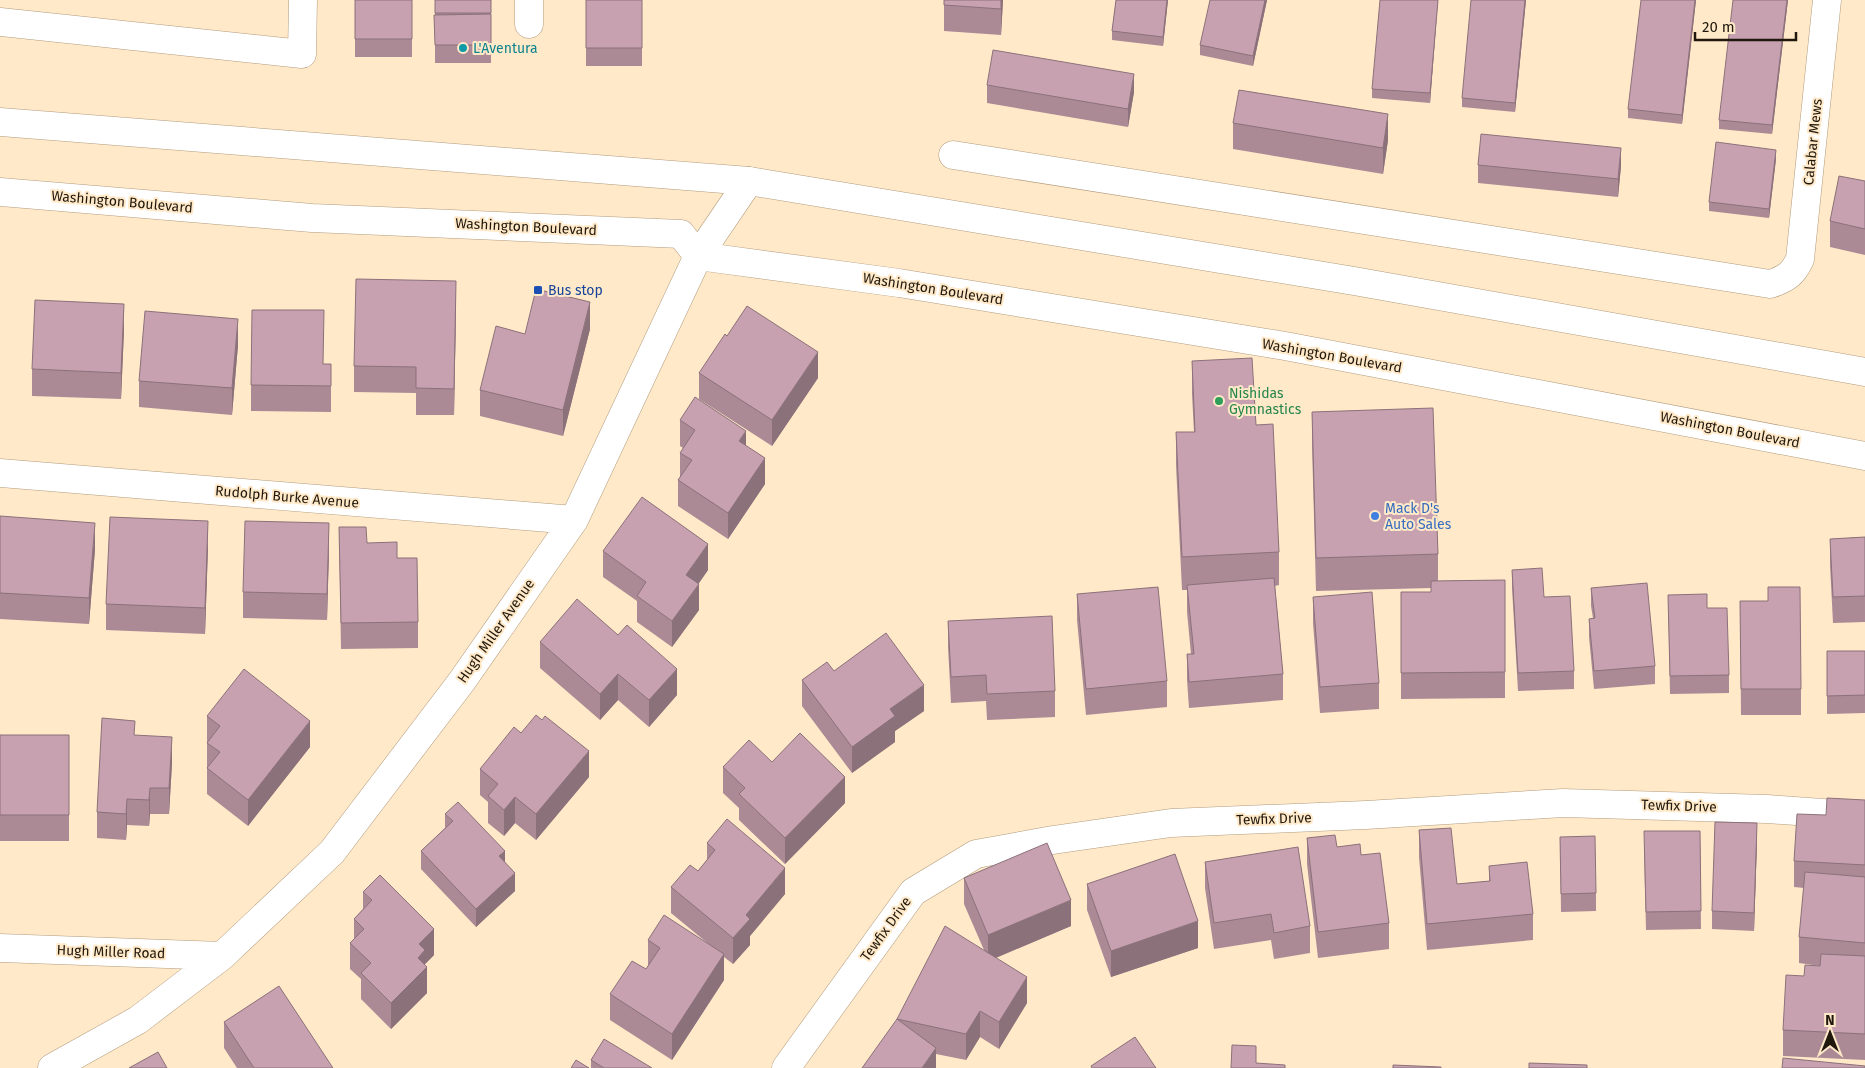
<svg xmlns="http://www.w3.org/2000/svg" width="1865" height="1068" font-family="'Fira Sans',sans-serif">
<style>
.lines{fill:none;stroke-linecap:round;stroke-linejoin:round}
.minor-casing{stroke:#b19c7e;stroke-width:29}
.trunk-casing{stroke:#b19c7e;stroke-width:29}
.minor{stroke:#fff;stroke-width:28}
.trunk{stroke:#fff;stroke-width:28}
.wall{fill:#ab8a96}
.shaded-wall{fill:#8b717a}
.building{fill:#c7a1af;stroke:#8b717a}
.culture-dot{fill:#0f9aa8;stroke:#ffe9c8;stroke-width:2}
.transit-dot{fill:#1a4fb4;stroke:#ffe9c8;stroke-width:2}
.leisure-dot{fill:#2e9e5b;stroke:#ffe9c8;stroke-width:2}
.shop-dot{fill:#3f7fe0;stroke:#ffe9c8;stroke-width:2}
.labels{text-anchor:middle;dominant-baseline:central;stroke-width:4;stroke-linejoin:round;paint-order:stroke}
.culture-label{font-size:14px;fill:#0d838f;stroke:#ffe9c8;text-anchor:start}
.street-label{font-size:14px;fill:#20180d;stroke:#ffe9c8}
.transit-label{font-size:14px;fill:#164399;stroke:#ffe9c8;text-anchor:start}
.leisure-label{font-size:14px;fill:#27864d;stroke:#ffe9c8;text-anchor:start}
.shop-label{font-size:14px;fill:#366cbe;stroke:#ffe9c8;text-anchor:start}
</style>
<rect width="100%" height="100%" fill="#ffe9c8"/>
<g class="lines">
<defs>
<path id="minor" d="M0,22L302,54L303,0
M529,24V0
M953,155L1770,284C1786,279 1793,274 1800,259L1827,0
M0,473L574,520
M0,948L222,956
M52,1068L138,1020L222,956L332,852L462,681L574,520L698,256L749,181
M786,1068L913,892L976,854L1053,840L1171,823L1366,815L1563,803L1767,809L1865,816"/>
<path id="trunk" d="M0,122L749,181L1354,281L1865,372
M0,192L312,218L681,234L698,256L899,283L1285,346L1865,456"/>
</defs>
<use href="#minor" class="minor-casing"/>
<use href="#trunk" class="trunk-casing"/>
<use href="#minor" class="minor"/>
<use href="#trunk" class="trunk"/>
</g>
<path class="wall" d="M355,0H412V57H355Z
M435,0H491V63H435Z
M586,0H642V66H586Z
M1003,0L1001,35L944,31V5Z
M1116,0H1168L1163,46L1112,40V31Z
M1267,0L1253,66L1200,55V45Z
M1438,0L1430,103L1372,98V89Z
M1526,0L1515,112L1462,107V98Z
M1696,0L1682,124L1628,118V109Z
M1788,0L1772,134L1719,129V120Z
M987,85L1134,92L1128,127L987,103Z
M1233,123L1388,140L1383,174L1233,149Z
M1776,159L1769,218L1709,211V202Z
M1478,165L1621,166L1618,197L1478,183Z
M1865,181V255L1830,247V221Z
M456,307L454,415H416V393L354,392V366Z
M590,329L563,436L480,416V390L525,334Z
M124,330L121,399L32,396V369Z
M238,345L232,415L139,407V381Z
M1192,361L1256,425L1279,552V585L1275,586L1283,674V700L1189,708L1187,680V654H1191L1187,612V590H1182L1176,465V432H1194L1192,394Z
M323,364H331V412L251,411V385Z
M699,373L818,378L772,446L699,399Z
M1312,412L1438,554V581L1505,580V698L1401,699V592H1431V588L1316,591L1312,445Z
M680,420L746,446L765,484L728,539L678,506V480L680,477V453L683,448L680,446Z
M0,516L95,549L89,624L0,619Z
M339,527L367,543L418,622V648L341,649Z
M1865,537V622L1833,623L1830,565V539Z
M208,547L205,634L106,630V604Z
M329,549L327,620L243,618V592Z
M603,551L708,570L698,584L699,610L672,647L637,622V601L603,577Z
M1512,570L1544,597L1574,671V689L1518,691L1512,588Z
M1591,588L1655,666V684L1594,689L1589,637V619L1593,618L1591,606Z
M1077,594L1167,681V707L1086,715L1077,620Z
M1668,595L1729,675V693L1670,694Z
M1313,597L1379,683V709L1320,713L1313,623Z
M1740,601L1801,689V715H1741Z
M948,621L1055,691V717L987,720L986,701L951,703L948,647Z
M618,635L677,695L649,727L618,700L600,720L540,668V642Z
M1827,651H1865V713L1827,714Z
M834,671L924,711L895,731V742L852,773L802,706V680Z
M207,716L310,747L248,826L207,794Z
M521,733L589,777L536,840L515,823L504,836L488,823V802L480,795V769Z
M0,735H69V841H0Z
M135,735L172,763L169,814H150L149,826L127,825L126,840L97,838V812Z
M772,762L845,803L785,864L739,820V808L723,793V767Z
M1865,800V1060L1783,1056V1030L1804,976L1820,966L1799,963V937L1804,888L1794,887V861L1826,815Z
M445,814L505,862L515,891L476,927L421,869V851L445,828Z
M1419,830L1457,884L1489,881V866L1533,914V940L1427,950L1419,857Z
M1700,831L1701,929L1646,930L1644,849Z
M1560,837L1596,893V911L1561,912Z
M1307,838L1361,855L1389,923V949L1318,958L1307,864Z
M1757,841L1754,931L1712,929V911Z
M707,843L785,894L750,936V945L733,964L724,957V980L672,1060L610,1020V994L646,969L648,966V940L711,946L671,913V887L698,871L707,860Z
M1205,862L1310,926V953L1274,959L1271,940L1214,949L1205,888Z
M964,878L1071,926L996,958L1027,1003L999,1049L980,1037L966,1060L936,1054V1068L897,1019L984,950L964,904Z
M1087,884L1198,948L1111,977L1087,910Z
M363,892L434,955L425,964L427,993L391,1029L361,999V979L350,969V943L354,939V919L363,909Z
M224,1022L333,1068H237L224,1048Z
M591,1060L652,1068H591Z"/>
<path class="shaded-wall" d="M1001,0H1003L1001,35Z
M1167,0H1168L1163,46V37Z
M1265,0H1267L1253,66V56Z
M1438,0L1430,103V93Z
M1525,0H1526L1515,112V103Z
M1695,0H1696L1682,124V115Z
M1787,0H1788L1772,134V125Z
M1134,74V92L1128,127V109Z
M1388,114V140L1383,174V148Z
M1621,148V166L1618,197V179Z
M1776,150V159L1769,218V209Z
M456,281V307L454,415V389Z
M590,302V329L563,436V410Z
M124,304V330L121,399V373Z
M238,319V345L232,415V388Z
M818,352V378L772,446V420Z
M746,431V457L739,441Z
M765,458V484L728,539V513Z
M208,521V547L205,634V608Z
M95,523V549L89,624V598Z
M329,523V549L327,620V594Z
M708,544V570L686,602V575Z
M699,584V610L672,647V621Z
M677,669V695L649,727V700Z
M618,674V700L600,720V694Z
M924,685V711L895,731V742L852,773V747L890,709Z
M310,721V747L248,826V800Z
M172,737V763L169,814V788Z
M589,751V777L536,840V814Z
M845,777V803L785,864V838Z
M150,788V814L149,826V800Z
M515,797V823L504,836V810Z
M127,799V825L126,840V814Z
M1757,823V841L1754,931V913Z
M505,851V869L499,856Z
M785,868V894L750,936V945L733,964V938L746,915Z
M515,873V891L476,927V909Z
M1071,900V926L988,961V935Z
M1198,921V948L1111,977V951Z
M434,929V955L425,964V969L427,967V993L391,1029V1003L418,958L419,944Z
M724,954V980L672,1060V1034Z
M1027,977V1003L999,1049V1022Z
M980,1011V1037L966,1060V1034Z
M936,1048V1068H922Z"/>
<path class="building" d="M355,0H412V39H355Z
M435,0H491V13H435Z
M586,0H642V48H586Z
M944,0H1001V9L944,5Z
M1116,0H1167L1163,37L1112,31Z
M1210,0H1265L1253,56L1200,45Z
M1380,0H1438L1430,93L1372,89Z
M1471,0H1525L1515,103L1462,98Z
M1641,0H1695L1682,115L1628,109Z
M1733,0H1787L1772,125L1719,120Z
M491,14V45H435L434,15Z
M993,50L1134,74L1128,109L987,85Z
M1239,90L1388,114L1383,148L1233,123Z
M1481,134L1621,148L1618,179L1478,165Z
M1716,142L1776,150L1769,209L1709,202Z
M1839,176L1865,181V229L1830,221Z
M356,279L456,281L454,389L416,388V367L354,366Z
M536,289L590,302L563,410L480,390L496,326L525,334Z
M35,300L124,304L121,373L32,369Z
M747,306L818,352L772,420L699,373L725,334L727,336Z
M252,310H324L323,364H331V386L251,385Z
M145,311L238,319L232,388L139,381Z
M1252,358L1256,425L1273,424L1279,552L1182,557L1176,432H1195L1192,361Z
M695,397L746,431L739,441L765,458L728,513L678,480L692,460L680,453L695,430L680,420Z
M1433,408L1438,554L1316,558L1312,412Z
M642,497L708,544L686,575L699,584L672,621L637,596L646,582L603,551Z
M0,516L95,523L89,598L0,593Z
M110,517L208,521L205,608L106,604Z
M245,521L329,523L327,594L243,592Z
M339,527H366L367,543L397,542V558H417L418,622L341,623Z
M1865,537V596L1833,597L1830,539Z
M1542,568L1544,597L1570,596L1574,671L1518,673L1512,570Z
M1274,578L1283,674L1189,682L1187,654H1194L1187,585Z
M1505,580V672L1401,673V592H1431V581Z
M1647,583L1655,666L1594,671L1589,619L1595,618L1591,588Z
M1158,587L1167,681L1086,689L1077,594Z
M1768,587H1800L1801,689H1741L1740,601H1768Z
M1372,592L1379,683L1320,687L1313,597Z
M1707,594V608H1727L1729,675L1670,676L1668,595Z
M577,599L618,635L627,625L677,669L649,700L618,674L600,694L540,642Z
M1052,616L1055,691L987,694L986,675L951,677L948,621Z
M886,633L924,685L890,709L895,716L852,747L802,680L827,662L834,671Z
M1827,651H1865V695L1827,696Z
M244,669L310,721L248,800L207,768L220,752L207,743L220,726L207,716Z
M536,715L542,720L545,716L589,751L536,814L515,797L504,810L488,796L498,784L480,769L514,727L521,733Z
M102,718L135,721L134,735L172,737L169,788H150L149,800L127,799L126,814L97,812Z
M800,733L845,777L785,838L739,794L745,788L723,767L749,740L772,762Z
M0,735H69V815H0Z
M1827,798L1865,800V865L1794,861L1797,814L1826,815Z
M458,802L505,851L499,856L515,873L476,909L421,851L453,821L445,814Z
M727,819L785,868L746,915L750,919L733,938L671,887L690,865L698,871L715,850L707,843Z
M1715,822L1757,823L1754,913L1712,911Z
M1451,828L1457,884L1490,881L1489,866L1527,862L1533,914L1427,924L1419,830Z
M1644,831H1700L1701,911L1646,912Z
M1335,835L1337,847L1360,844L1361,855L1380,853L1389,923L1318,932L1307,838Z
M1595,836L1596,893L1561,894L1560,837Z
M1047,843L1071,900L988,935L964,878Z
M1298,847L1310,926L1274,933L1271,914L1214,923L1205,862Z
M1175,854L1198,921L1111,951L1087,884Z
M1805,872L1865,877V943L1799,937Z
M380,875L434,929L419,944L425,950L418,958L427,967L391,1003L361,973L371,963L350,943L364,929L354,919L372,900L363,892Z
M664,915L724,954L672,1034L610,994L632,961L646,969L660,948L648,940Z
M945,926L1027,977L999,1022L980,1011L966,1034L897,1019Z
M1821,954L1865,956V1034L1783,1030L1786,975L1804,976L1805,965L1820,966Z
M279,986L333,1068H254L224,1022Z
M897,1019L936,1048L922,1068H862Z
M1135,1037L1156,1068H1092L1091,1066Z
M604,1039L652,1068H604L591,1060Z
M1232,1045L1256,1046V1063L1285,1065V1068H1231Z
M158,1052L167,1068H129Z
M1783,1058L1865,1066V1068H1782Z
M576,1060L589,1068H571Z
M1529,1063L1587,1065V1068H1529Z
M1393,1065L1441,1067V1068H1393Z"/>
<circle class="culture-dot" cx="463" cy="48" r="5"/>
<rect class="transit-dot" x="533" y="285" width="10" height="10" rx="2.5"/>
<circle class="leisure-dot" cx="1219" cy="401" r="5"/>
<circle class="shop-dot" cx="1375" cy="516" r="5"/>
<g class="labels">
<g class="culture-label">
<text x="473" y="48">L'Aventura</text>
</g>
<g class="street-label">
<text transform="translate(1813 142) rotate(-84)">Calabar Mews</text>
<text transform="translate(122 202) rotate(5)">Washington Boulevard</text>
<text transform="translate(526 227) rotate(3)">Washington Boulevard</text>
<text transform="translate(933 289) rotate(9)">Washington Boulevard</text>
<text transform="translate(1332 356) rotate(10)">Washington Boulevard</text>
<text transform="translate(1730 430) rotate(11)">Washington Boulevard</text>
<text transform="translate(287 497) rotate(5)">Rudolph Burke Avenue</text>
<text transform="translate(496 631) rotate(-55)">Hugh Miller Avenue</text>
<text transform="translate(1679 806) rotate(2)">Tewfix Drive</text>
<text transform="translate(1274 819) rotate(-2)">Tewfix Drive</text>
<text transform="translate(886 929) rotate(-54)">Tewfix Drive</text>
<text transform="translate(111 952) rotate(2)">Hugh Miller Road</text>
</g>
<g class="transit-label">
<text x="548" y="290">Bus stop</text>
</g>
<g class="leisure-label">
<text x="1229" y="393">Nishidas<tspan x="1229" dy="16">Gymnastics</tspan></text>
</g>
<g class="shop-label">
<text x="1385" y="508">Mack D's<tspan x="1385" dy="16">Auto Sales</tspan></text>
</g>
</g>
<g transform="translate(1830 1033)" stroke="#ffe9c8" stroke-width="4" paint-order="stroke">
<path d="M0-4L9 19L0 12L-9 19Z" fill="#20180d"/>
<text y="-8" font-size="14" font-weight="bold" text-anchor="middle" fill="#20180d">N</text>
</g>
<path d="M1695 32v8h101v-8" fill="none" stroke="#20180d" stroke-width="2.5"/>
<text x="1702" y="32" font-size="15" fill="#20180d" stroke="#ffe9c8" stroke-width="4" paint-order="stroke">20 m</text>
</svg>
